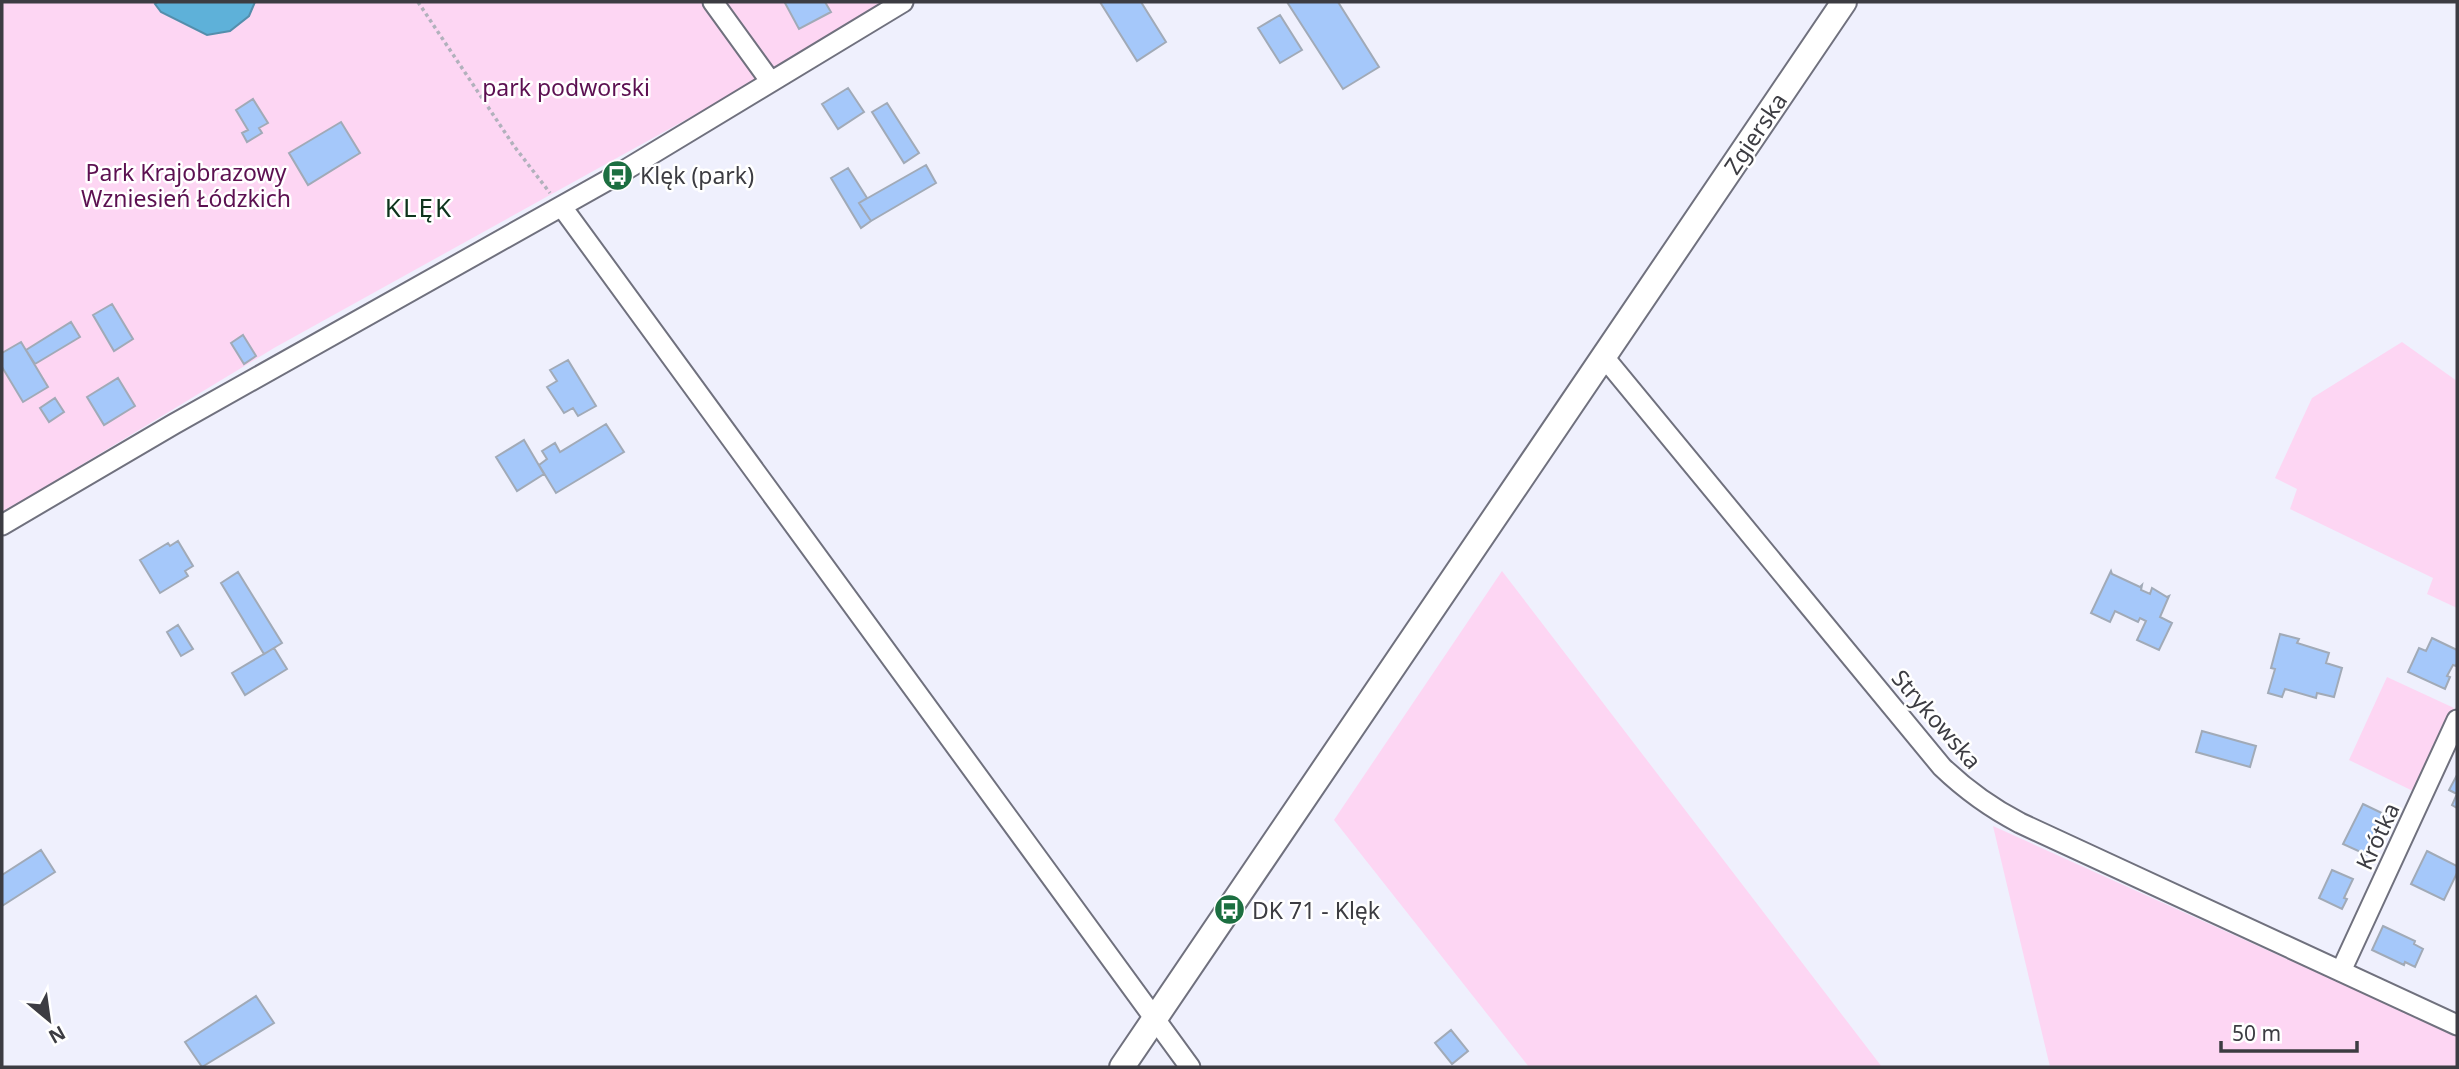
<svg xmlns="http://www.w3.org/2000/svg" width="2459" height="1069" font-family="'Noto Sans',sans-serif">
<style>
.green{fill:#fdd6f3}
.water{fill:#5eb1d9;stroke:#548eac;stroke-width:2}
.building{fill:#a5c8fa;stroke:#a1aab7;stroke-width:2}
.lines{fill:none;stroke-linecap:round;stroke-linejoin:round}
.minor-casing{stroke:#70717e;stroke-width:23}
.major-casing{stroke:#70717e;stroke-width:28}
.path{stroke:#b1b1bc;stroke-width:3.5;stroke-dasharray:3.5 3.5;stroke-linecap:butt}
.minor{stroke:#fff;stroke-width:19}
.major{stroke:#fff;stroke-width:24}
.labels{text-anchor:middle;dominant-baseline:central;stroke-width:5;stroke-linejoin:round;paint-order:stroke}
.park-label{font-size:23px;fill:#5c1051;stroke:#fff}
.street-label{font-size:23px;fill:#3c3c42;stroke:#fff}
.poi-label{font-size:23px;fill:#3c3c42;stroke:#fff;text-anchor:start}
.quarter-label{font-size:26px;letter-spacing:2px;fill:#0e341d;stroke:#fff}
</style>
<rect width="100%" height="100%" fill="#eff0fd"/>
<path class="green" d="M2,2H888L772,72L274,348L2,513Z
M2402,342L2457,381V608L2427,594L2433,578L2290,509L2297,489L2275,478L2312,398Z
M1502,571L1882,1067H1529L1334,820Z
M2387,677L2454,708L2415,792L2349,760Z
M1993,826L2457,1036V1067H2050Z"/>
<path class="water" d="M158,2H255L249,16L230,31L207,35L161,12L155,4Z"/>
<path class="building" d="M787,2H825L831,12L799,29L785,3Z
M1100,2H1141L1166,42L1137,61Z
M1287,2H1338L1379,67L1343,89Z
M1280,15L1302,50L1280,63L1258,28Z
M848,88L864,112L838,129L822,104Z
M253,99L268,123L259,128L262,133L247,142L242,133L248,130L236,110Z
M887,103L919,153L904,163L872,112Z
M341,122L360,153L308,185L289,153Z
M926,165L936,183L871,221L859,203Z
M848,168L867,198L859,203L871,221L861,228L831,178Z
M112,304L133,339L114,351L93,315Z
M71,322L80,337L35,364L26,350Z
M243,335L256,356L244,364L231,343Z
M21,342L48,387L23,402L2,367V353Z
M568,360L596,406L578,416L573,408L564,413L547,387L557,381L550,370Z
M118,378L135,406L104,425L87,397Z
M55,398L64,412L49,422L40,408Z
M606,424L624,452L556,493L539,465L547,459L542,451L555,443L560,452Z
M524,440L544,474L517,491L496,457Z
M178,541L193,566L185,571L188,576L160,593L140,560L168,543L170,546Z
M2111,571L2112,574L2140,587L2142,585L2141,590L2150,594L2152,588L2167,597L2169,596L2160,617L2172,623L2159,650L2137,640L2146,621L2140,618L2138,622L2115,611L2110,622L2091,613Z
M238,572L282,643L264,654L221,583Z
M178,625L193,649L181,656L167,632Z
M2280,634L2299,639L2297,643L2329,653L2326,663L2342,668L2334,697L2317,693L2316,698L2285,689L2282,697L2268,693L2275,669L2271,668Z
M2432,638L2457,650V663L2456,666L2453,665L2447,676L2450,677L2445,689L2408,672L2419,648L2426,651Z
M274,648L287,669L245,695L232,673Z
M2202,731L2256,746L2250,767L2196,752Z
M2457,775V808L2452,805L2457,794L2449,790Z
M2363,804L2386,815L2367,855L2343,844Z
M41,850L55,872L2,906V875Z
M2427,851L2457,866V873L2444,900L2411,884Z
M2332,870L2353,879L2344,898L2347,899L2342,909L2319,898Z
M2383,926L2415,941L2414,944L2423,949L2415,967L2405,962L2404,965L2372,950Z
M256,996L274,1023L202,1067L185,1042Z
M1451,1030L1468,1051L1452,1064L1435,1043Z"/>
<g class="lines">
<defs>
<path id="minor" d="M713,2L771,82
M562,207L1190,1067
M1604,357L1942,767C1966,790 1991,808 2020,823L2457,1025
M2,525L174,424L617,175L903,2
M2341,971L2457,720"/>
<path id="major" d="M1122,1067L1844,2"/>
</defs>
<use href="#minor" class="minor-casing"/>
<use href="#major" class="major-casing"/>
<path class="path" d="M418,2L514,146L550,193"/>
<use href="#minor" class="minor"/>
<use href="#major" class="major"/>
</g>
<defs>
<symbol id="bus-disc" viewBox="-11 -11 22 22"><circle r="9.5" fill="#1c6f41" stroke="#fff"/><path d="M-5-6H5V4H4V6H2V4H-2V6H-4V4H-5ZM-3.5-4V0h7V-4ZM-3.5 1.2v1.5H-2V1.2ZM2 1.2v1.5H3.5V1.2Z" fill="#fff"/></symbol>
</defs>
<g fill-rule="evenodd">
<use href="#bus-disc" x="600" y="158" width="35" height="35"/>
<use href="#bus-disc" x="1212" y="892" width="35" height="35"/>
</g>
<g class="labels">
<g class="park-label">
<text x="566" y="87">park podworski</text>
<text x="186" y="172">Park Krajobrazowy<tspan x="186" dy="26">Wzniesień Łódzkich</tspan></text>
</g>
<g class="street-label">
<text transform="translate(1755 133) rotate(-56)">Zgierska</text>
<text transform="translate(1937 719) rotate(49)">Strykowska</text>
<text transform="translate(2377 836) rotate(-65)">Krótka</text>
</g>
<g class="poi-label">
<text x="640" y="175">Klęk (park)</text>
<text x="1252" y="910">DK 71 - Klęk</text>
</g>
<g class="quarter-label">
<text x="419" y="207">KLĘK</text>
</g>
</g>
<rect width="2459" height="1069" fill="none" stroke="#3c3c42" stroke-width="7"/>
<g transform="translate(49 1020) rotate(151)" stroke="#ffffff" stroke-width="5" paint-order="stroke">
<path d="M0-5L12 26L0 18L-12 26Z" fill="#3c3c42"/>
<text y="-10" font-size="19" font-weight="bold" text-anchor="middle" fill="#3c3c42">N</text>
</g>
<path d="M2221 1041v10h136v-10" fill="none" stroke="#3c3c42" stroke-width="3.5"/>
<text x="2232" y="1041" font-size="21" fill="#3c3c42" stroke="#ffffff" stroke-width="5" paint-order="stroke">50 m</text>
</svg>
